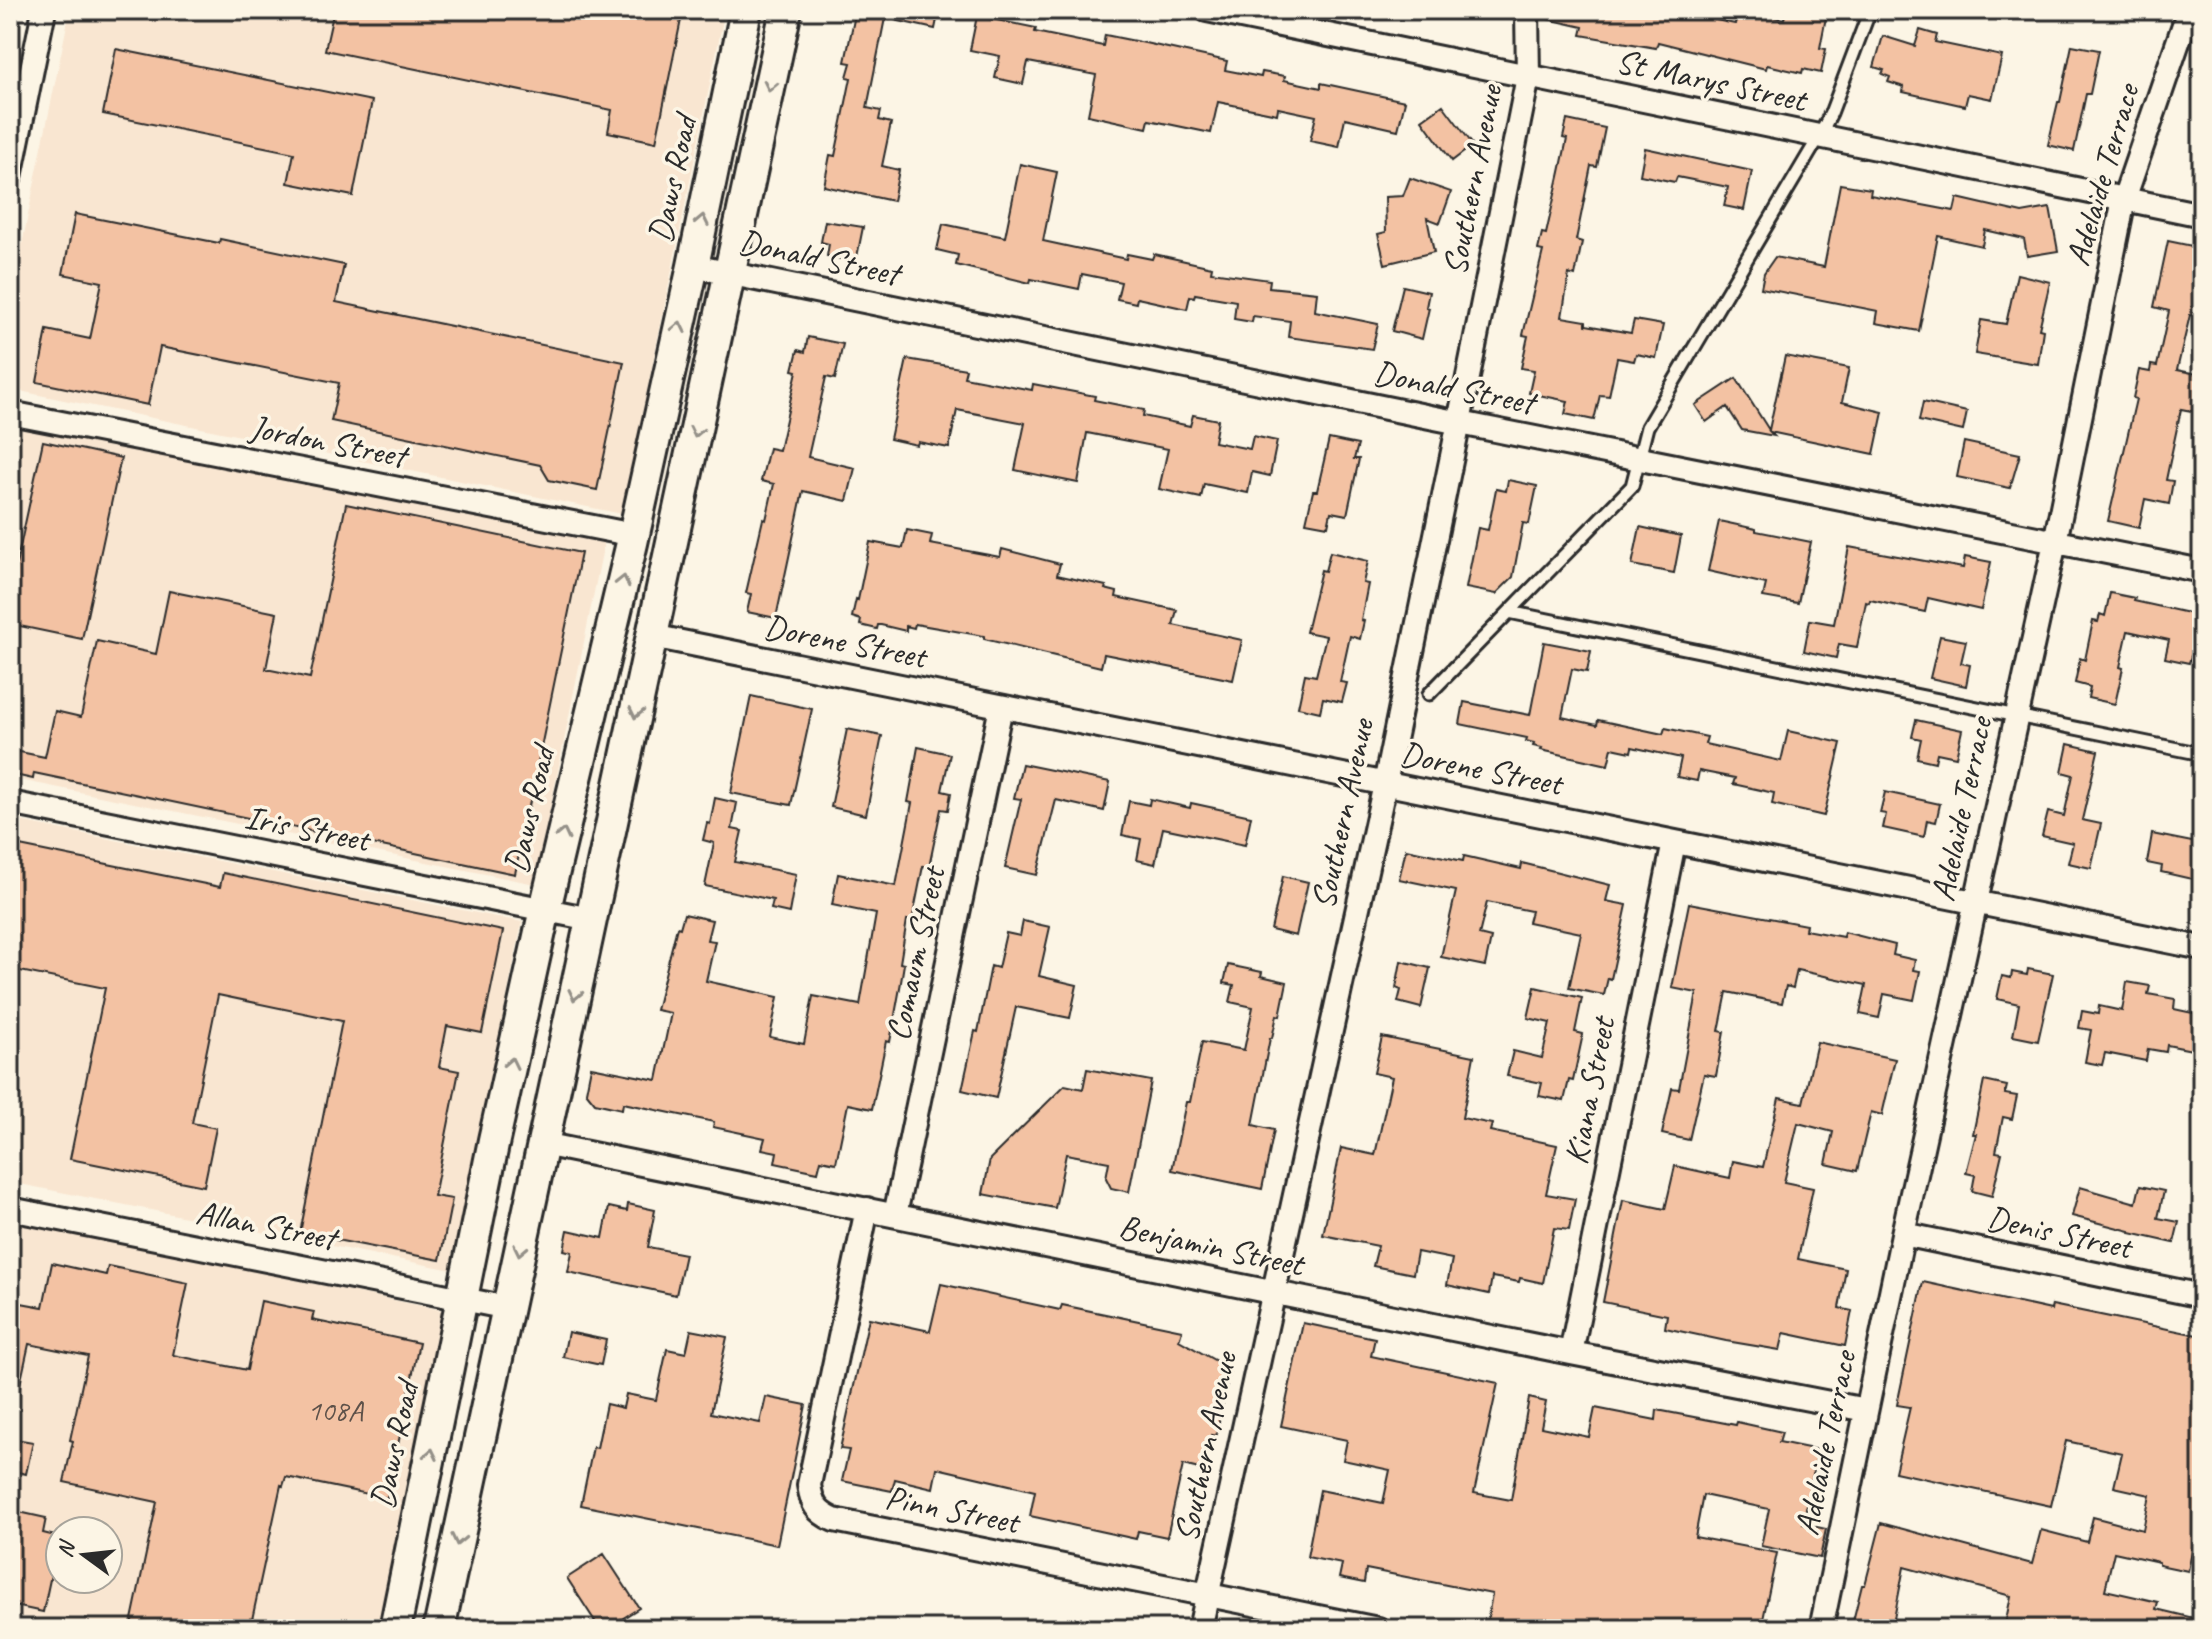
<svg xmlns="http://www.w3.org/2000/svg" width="2212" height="1639" font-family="Caveat,sans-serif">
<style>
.built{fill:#f9e6d1;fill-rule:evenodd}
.building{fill:#f3c2a3;stroke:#2b2b2b;stroke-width:2}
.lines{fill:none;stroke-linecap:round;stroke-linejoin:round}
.lane-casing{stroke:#2b2b2b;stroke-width:17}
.street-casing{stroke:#2b2b2b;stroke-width:28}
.secondary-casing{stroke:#2b2b2b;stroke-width:36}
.lane{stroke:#fcf5e5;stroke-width:11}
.street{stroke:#fcf5e5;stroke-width:22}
.secondary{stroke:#fcf5e5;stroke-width:30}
.oneway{stroke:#949088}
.labels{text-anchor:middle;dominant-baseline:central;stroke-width:7;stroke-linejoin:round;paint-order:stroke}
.number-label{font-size:30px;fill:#5d5149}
.street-label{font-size:34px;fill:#2b2b2b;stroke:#fcf5e5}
</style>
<rect width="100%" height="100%" fill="#fcf5e5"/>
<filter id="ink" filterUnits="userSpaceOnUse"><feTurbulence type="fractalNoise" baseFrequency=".0125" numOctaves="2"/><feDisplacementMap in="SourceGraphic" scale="16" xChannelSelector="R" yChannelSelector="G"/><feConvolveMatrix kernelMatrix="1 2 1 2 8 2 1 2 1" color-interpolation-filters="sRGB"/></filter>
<g filter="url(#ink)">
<path class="built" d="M70,10H725L622,514L10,389V303Z
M10,423L604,543L535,884L10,778Z
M10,819L522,922L452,1270L10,1182Z
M10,1220L451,1312L385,1629H81L10,1615ZM60,1531H108V1579H60Z"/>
<path class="building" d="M334,10H683L656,142L608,132L612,110L325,50Z
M856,10H939L935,29L885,18L867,108L881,111L879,120L891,123L882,166L899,170L893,201L824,186L830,155L835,156L851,78L847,77L851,63L845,62Z
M1544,10H1669L1735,24L1738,10L1784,19L1786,10H1792L1826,17L1820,48L1826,49L1821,73L1803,69L1802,73L1767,65L1766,69L1658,42L1656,48L1581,35L1583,27L1543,18Z
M977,16L1036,28L1035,32L1103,46L1105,35L1145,43L1227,61L1225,70L1261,77L1262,72L1285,76L1284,80L1321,88V83L1405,101L1398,130L1345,118L1339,147L1310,141L1316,116L1278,108L1277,114L1218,102L1211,133L1149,120L1147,128L1088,115L1096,75L1028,62L1023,84L995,78L1000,56L970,50Z
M1920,30L1937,35L1935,42L2002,56L1992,99L1968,94L1965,106L1903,92L1904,87L1888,82L1890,77L1882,74L1884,70L1874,67L1883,36L1915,46Z
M2072,45L2099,50L2090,94H2086L2074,151L2048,145L2058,102H2060Z
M116,49L372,101L353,196L288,183L294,153L103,114Z
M1443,105L1473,145L1452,161L1422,120Z
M1567,120L1605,128L1597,167L1591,166L1576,240L1582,242L1575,276L1569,274L1562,317L1586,321V325L1631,333L1634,320L1663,325L1656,358L1636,354L1634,361L1617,358L1609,396L1600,395L1594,420L1565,414L1568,401L1529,393L1534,370L1521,368L1528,336L1523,335L1543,251L1538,250L1542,233L1546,234L1560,172L1567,139L1563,138Z
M1645,148L1752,171L1744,210L1724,206L1728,187L1677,177L1675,182L1640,175Z
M1020,164L1057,172L1043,241L1126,259L1127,254L1152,259L1154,254L1212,267L1211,272L1270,280L1269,287L1317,292L1315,311L1378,324L1372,349L1288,337L1290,321L1253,316L1252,322L1234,319L1236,301L1195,294L1194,297L1190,296L1187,309L1137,298L1136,303L1117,299L1121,282L1082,274L1079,289L1031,279L1030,283L956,265L958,255L937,250L943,224L1005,237Z
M1410,178L1451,192L1440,223L1427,218L1434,252L1385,264L1378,234L1386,232L1385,197L1403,196Z
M1840,184L1871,189L1870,195L1954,211L1957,198L2022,213L2050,208L2058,251L2027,256L2024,239L1985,230L1982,246L1938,236L1919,331L1876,323L1878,311L1761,288L1764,273L1775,257L1824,267Z
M75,214L219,243L220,239L344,265L336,302L624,362L597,490L549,480L540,465L331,421L339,383L160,347L148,405L37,382L47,330L90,339L102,282L63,274Z
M825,221L863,227L856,262L827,256L829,244L821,242Z
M2168,241L2202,248V317L2190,315L2177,370L2202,375V413L2181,409L2166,480L2173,481L2169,504L2145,499L2139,528L2108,521L2136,399L2133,398L2139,370L2150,372L2151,365L2157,366L2169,311L2154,307Z
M2017,274L2050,282L2039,329L2043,330L2038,364L1975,354L1981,320L2006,324Z
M1403,286L1429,292L1426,307L1429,308L1422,339L1392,331Z
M808,337L843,344L835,379L826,377L808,457L855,468L847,501L803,491L776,618L747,612L751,594L746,593L763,519L766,520L774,484L761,481L769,448L779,450L797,371L793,370L798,350L805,352Z
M1785,356L1849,368L1842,402L1883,412L1874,454L1770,432L1774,436L1742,430L1727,407L1706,422L1695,405L1736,378L1769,430Z
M907,359L966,369L964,377L1032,390L1033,384L1095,396L1094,400L1144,410L1143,416L1190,426L1193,415L1218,420L1214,442L1250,449L1253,436L1277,441L1270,476L1252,472L1248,493L1204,484L1201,498L1159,489L1168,449L1087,433L1078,483L1043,476L1015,470L1025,423L957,410L949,448L918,442L917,445L890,439Z
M1923,402L1967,412L1963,431L1919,421Z
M1329,439L1358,445L1354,459H1359L1347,515L1331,512L1328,526L1306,522L1313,491H1317Z
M43,441L121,458L82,639L10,624V593Z
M1964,442L2020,454L2010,488L1957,477Z
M1508,480L1537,486L1529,524L1523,523L1513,577L1496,594L1466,588L1478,528L1488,530L1496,489L1506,491Z
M346,504L581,553L515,874L34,773L33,779L10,774V750L45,757L55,711L81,717L97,641L156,654L169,591L277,613L266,669L310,678Z
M1719,521L1756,529V531L1811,542L1798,603L1763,597L1766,584L1708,571Z
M1640,527L1681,536L1674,573L1632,565Z
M907,530L932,535L930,544L1000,557L1002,549L1060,564L1057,575L1106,586L1105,589L1117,592L1116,597L1177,610L1173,625L1242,640L1233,680L1104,654L1101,667L984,639V636L915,624L914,628L906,626V631L881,625H878L877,629L860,625L861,620L852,617L856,599L858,600L870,542L903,548Z
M1849,547L1963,568L1965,557L1991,562L1981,610L1928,598L1925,612L1870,600L1869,603L1866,602L1857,647L1839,644L1836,658L1804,651L1810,620L1834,624Z
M1330,552L1368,561L1363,583L1368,584L1361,620L1364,621L1360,639L1350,636L1340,682L1347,683L1342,702L1323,698L1320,712L1298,707L1305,674L1316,676L1326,636L1306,632L1321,570L1325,571Z
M2110,593L2135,598L2134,601L2202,616V659L2191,656L2189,663L2165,658L2169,640L2128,631L2120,667L2123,668L2115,704L2088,698L2090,687L2075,683L2080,658L2085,660L2093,621L2098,622L2100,614L2105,616Z
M1940,636L1966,641L1961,663L1970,665L1966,686L1930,678Z
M1544,642L1591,651L1587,672L1572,669L1562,717L1597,725L1598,720L1663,734L1665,728L1707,737L1705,744L1781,761L1788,731L1841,743L1824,816L1772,804L1774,793L1733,784L1735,778L1699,771L1697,781L1677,777L1681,758L1632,747L1631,752L1612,748L1608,765L1541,750L1542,748L1533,746L1534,743L1526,741L1527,738L1460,724L1464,702L1530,715Z
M751,696L812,709L791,805L731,793Z
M1916,720L1962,730L1956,757L1937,753L1935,762L1917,758L1921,739L1912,737Z
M847,729L882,736L866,815L831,807Z
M2068,744L2098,751L2082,820L2101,824L2091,868L2068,863L2073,843L2042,836L2048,812L2064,816L2073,775L2062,772Z
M918,747L950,754L942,791L951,793L948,810L941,809L929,867L923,866L912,921L907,920L900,963L904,964L901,982L890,1042L886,1041L872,1109L848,1104L836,1163L821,1160L818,1172L775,1163L777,1152L762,1149L765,1138L713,1127L714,1122L623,1103L622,1109L595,1103L586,1092L591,1067L657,1080L671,1013L656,1010L677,927L680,928L684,914L712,920L707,940L715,941L706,981L778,997L770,1037L804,1044L813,996L860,1005L876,914L832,905L838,874L896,886L912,803L908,802Z
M1022,764L1110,782L1104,811L1056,800L1037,875L1005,868L1021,799L1014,798Z
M1885,792L1940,804L1936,822L1927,820L1924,837L1883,828L1886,814L1880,813Z
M715,798L737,803L732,829L742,831L735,862L796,874L789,913L771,909L773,900L705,886L714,843L703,840L707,823L710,824Z
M1150,799L1190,808L1191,803L1251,816L1245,845L1163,828L1155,864L1137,860L1141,839L1122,835L1129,801L1149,805Z
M2152,834L2202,844L2196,880L2161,872L2162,866L2147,863Z
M10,844L220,887L223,873L503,931L482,1033L447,1026L439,1067L459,1071L434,1196L452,1199L440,1260L300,1233L342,1021L218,995L192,1123L216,1128L204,1186L70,1159L105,988L10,969Z
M1406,849L1463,861L1464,856L1521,869L1522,863L1610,885L1606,901L1627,905L1611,979L1608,978L1604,995L1569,988L1581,933L1528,922L1531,911L1487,902L1479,935L1491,938L1485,966L1441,957L1456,891L1399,879Z
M1283,876L1308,882L1296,936L1271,930Z
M1689,903L1806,925L1805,930L1843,937L1844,932L1895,945L1893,955L1915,960L1913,970L1920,971L1914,1000L1884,994L1879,1018L1860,1014L1866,985L1797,970L1793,988L1786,986L1782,1003L1727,992L1719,1031L1724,1032L1716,1076L1704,1074L1689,1140L1662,1134L1672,1088L1679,1089L1697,993L1672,988Z
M1023,921L1050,927L1039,976L1077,985L1070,1018L1016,1007L996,1098L962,1090L975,1031L978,1032L991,966L998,968L1006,933L1020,936Z
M1401,961L1430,968L1421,1008L1398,1002L1401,990L1396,988Z
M1228,965L1262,972L1261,976L1287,982L1280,1016L1277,1015L1272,1038H1270L1253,1125L1274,1130L1262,1189L1172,1170L1186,1102H1190L1202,1042L1244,1050L1253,1007L1230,1002L1234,985L1224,983Z
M2028,969L2053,974L2038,1041L2013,1036L2019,1004L1997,999L2002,976L2011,978L2012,972L2027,975Z
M2127,982L2150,986L2148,994L2175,999L2174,1009L2202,1015V1052L2167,1045L2166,1052L2148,1049L2146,1061L2105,1053L2102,1065L2085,1062L2091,1030L2079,1028L2082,1011L2098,1014L2099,1006L2122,1011Z
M1535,987L1582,998L1575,1032L1583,1034L1573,1081L1569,1080L1564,1101L1539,1096L1542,1083L1507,1076L1513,1051L1542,1058L1550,1023L1528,1018Z
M1382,1037L1474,1056L1462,1118L1492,1124L1490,1131L1557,1145L1546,1194L1575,1199L1569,1230L1554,1228L1543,1283L1520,1278L1519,1282L1492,1277L1489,1294L1447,1285L1452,1259L1417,1252L1413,1274L1373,1266L1378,1246L1323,1235L1341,1148L1375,1155L1392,1077L1374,1073Z
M1817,1042L1895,1059L1882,1115L1871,1112L1857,1171L1826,1164L1833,1132L1798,1123L1784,1182L1813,1188L1798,1259L1846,1269L1839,1308L1852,1311L1845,1346L1784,1333L1780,1350L1726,1341L1665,1328L1667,1315L1603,1302L1623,1200L1665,1209L1675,1166L1730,1178L1733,1161L1763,1167L1779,1098L1803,1103Z
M1087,1069L1151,1081L1129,1192L1111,1188L1106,1178L1109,1162L1066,1154L1055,1208L983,1194L990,1159L1065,1085L1083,1089Z
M1984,1081L2007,1086L2005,1094L2017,1096L2012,1119L2003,1117L1996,1152L2002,1153L1992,1196L1972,1191L1975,1175L1966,1173L1976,1134H1973Z
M2140,1186L2164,1191L2158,1218L2179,1222L2174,1243L2130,1233V1231L2072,1216L2080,1187L2136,1203Z
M628,1204L655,1210L648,1247L685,1254L676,1295L568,1272L572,1252L564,1250L568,1230L603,1238L609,1207L627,1211Z
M52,1263L106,1275L108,1266L188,1283L173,1355L247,1370L261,1301L314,1312L312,1320L419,1343L387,1498L286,1477L283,1486L281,1485L250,1629H209L189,1625L188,1629H130L157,1502L64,1482L73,1441L70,1440L88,1356L29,1344L18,1394L10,1393V1301L43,1307Z
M1923,1282L2051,1310L2052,1305L2202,1336V1504L2188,1571L2159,1565V1562L2114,1552L2105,1590L2158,1602L2156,1609L2202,1620V1629H2004L2011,1596L1904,1567L1892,1629H1851L1862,1585H1865L1881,1523L2032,1564L2041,1530L2087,1542L2093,1517L2143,1530L2150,1495L2114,1487L2122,1453L2066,1441L2051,1506L1895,1472L1910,1407L1897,1405Z
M941,1284L1060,1310L1062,1305L1182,1330L1179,1340L1230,1369L1216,1436L1211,1435L1203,1470L1183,1465L1167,1537L1138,1531L1136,1539L1030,1516L1035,1491L937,1468L933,1488L895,1479L892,1491L842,1481L849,1450L840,1449L869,1318L930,1331Z
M1303,1323L1375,1338L1371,1356L1498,1383L1474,1493L1511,1500L1529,1398L1546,1402L1541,1427L1589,1437L1595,1408L1656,1420L1657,1410L1736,1425L1737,1422L1782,1432L1779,1442L1818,1450L1803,1524L1826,1529L1820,1558L1761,1546L1769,1509L1703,1495L1695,1537L1777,1553L1761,1629H1630L1614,1626V1629H1519L1487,1623L1492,1594L1366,1569L1364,1583L1339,1578L1342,1564L1307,1557L1320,1490L1383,1503L1390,1470L1343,1460L1347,1440L1281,1426Z
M691,1330L727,1337L711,1413L760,1423L766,1397L806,1405L777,1545L581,1505L593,1447L597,1448L606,1404L623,1408L626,1394L656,1400L667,1349L686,1353Z
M568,1332L606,1340L601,1365L563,1357Z
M10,1438L33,1442L26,1474L10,1470Z
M10,1510L46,1518L43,1533L59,1537L43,1612L10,1605Z
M604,1554L639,1608L606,1629H600L567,1578Z"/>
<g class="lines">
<defs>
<path id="lane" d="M1509,612L2202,754
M1429,694L1632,486L1647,427L1819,137L1831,113L1870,10"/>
<path id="street" d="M1207,10L2202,215
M10,177L44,10
M693,266L1430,417L2202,571
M10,413L634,535
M652,636L2202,948
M10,803L591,919
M543,1144L1571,1353L1866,1410
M10,1209L508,1308
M867,1209L809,1485C812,1504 816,1512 834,1520L1378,1629
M895,1215L1001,707
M1903,1234L2202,1296
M1571,1353L1674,842
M1200,1629L1385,784L1459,422L1528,77L1527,10
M1821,1629L1903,1234L2055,542L2124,199L2189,10"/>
<path id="secondary" d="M395,1629L494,1140L545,909L632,543L693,266L746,10
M439,1629L786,10"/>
</defs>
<use href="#lane" class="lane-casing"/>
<use href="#street" class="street-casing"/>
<use href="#secondary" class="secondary-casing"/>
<use href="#lane" class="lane"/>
<use href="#street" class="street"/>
<use href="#secondary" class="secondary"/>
</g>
<defs><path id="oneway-chevron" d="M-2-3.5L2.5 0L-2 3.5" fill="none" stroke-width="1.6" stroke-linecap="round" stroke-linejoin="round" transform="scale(2)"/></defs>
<g class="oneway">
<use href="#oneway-chevron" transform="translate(770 86) rotate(102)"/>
<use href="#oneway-chevron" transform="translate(702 220) rotate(-78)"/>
<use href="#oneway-chevron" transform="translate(679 327) rotate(-78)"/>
<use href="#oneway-chevron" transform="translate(696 432) rotate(102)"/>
<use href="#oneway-chevron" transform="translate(623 581) rotate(-77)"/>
<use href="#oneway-chevron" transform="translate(636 713) rotate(102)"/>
<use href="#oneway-chevron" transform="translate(563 834) rotate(-77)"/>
<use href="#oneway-chevron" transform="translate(575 995) rotate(102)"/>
<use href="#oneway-chevron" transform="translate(511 1063) rotate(-78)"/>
<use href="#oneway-chevron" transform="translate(520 1250) rotate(102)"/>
<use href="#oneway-chevron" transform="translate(431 1454) rotate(-78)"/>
<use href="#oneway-chevron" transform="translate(458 1540) rotate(102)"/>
</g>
</g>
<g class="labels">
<g class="number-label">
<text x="335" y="1410">108A</text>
</g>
<g class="street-label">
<text transform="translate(1711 80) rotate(12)">St Marys Street</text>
<text transform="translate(2102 175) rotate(-74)">Adelaide Terrace</text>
<text transform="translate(672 179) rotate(-78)">Daws Road</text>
<text transform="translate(1472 180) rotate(-79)">Southern Avenue</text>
<text transform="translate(819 257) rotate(12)">Donald Street</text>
<text transform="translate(1454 387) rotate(11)">Donald Street</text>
<text transform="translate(328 441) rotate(11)">Jordon Street</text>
<text transform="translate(845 641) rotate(11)">Dorene Street</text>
<text transform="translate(1481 768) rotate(11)">Dorene Street</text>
<text transform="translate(1961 809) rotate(-78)">Adelaide Terrace</text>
<text transform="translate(529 810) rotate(-77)">Daws Road</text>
<text transform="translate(1342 814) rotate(-78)">Southern Avenue</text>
<text transform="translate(307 828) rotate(11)">Iris Street</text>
<text transform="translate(915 954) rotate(-78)">Comaum Street</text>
<text transform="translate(1589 1091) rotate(-79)">Kiana Street</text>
<text transform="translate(266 1225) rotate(11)">Allan Street</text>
<text transform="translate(2059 1232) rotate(12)">Denis Street</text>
<text transform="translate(1211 1245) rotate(12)">Benjamin Street</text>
<text transform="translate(1825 1443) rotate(-78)">Adelaide Terrace</text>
<text transform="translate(394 1445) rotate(-78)">Daws Road</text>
<text transform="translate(1205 1447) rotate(-78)">Southern Avenue</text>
<text transform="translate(952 1509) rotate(11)">Pinn Street</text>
</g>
</g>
<rect width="2212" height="1639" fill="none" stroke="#fcf5e5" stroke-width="40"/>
<rect x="20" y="20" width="2172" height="1599" fill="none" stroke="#2b2b2b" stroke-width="3" filter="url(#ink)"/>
<g transform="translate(84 1555) rotate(285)"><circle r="38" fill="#fcf5e5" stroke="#a8a49b" stroke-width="2"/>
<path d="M0-6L14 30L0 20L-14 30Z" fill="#2b2b2b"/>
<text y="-12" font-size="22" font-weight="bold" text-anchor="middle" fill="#2b2b2b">N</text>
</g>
</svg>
